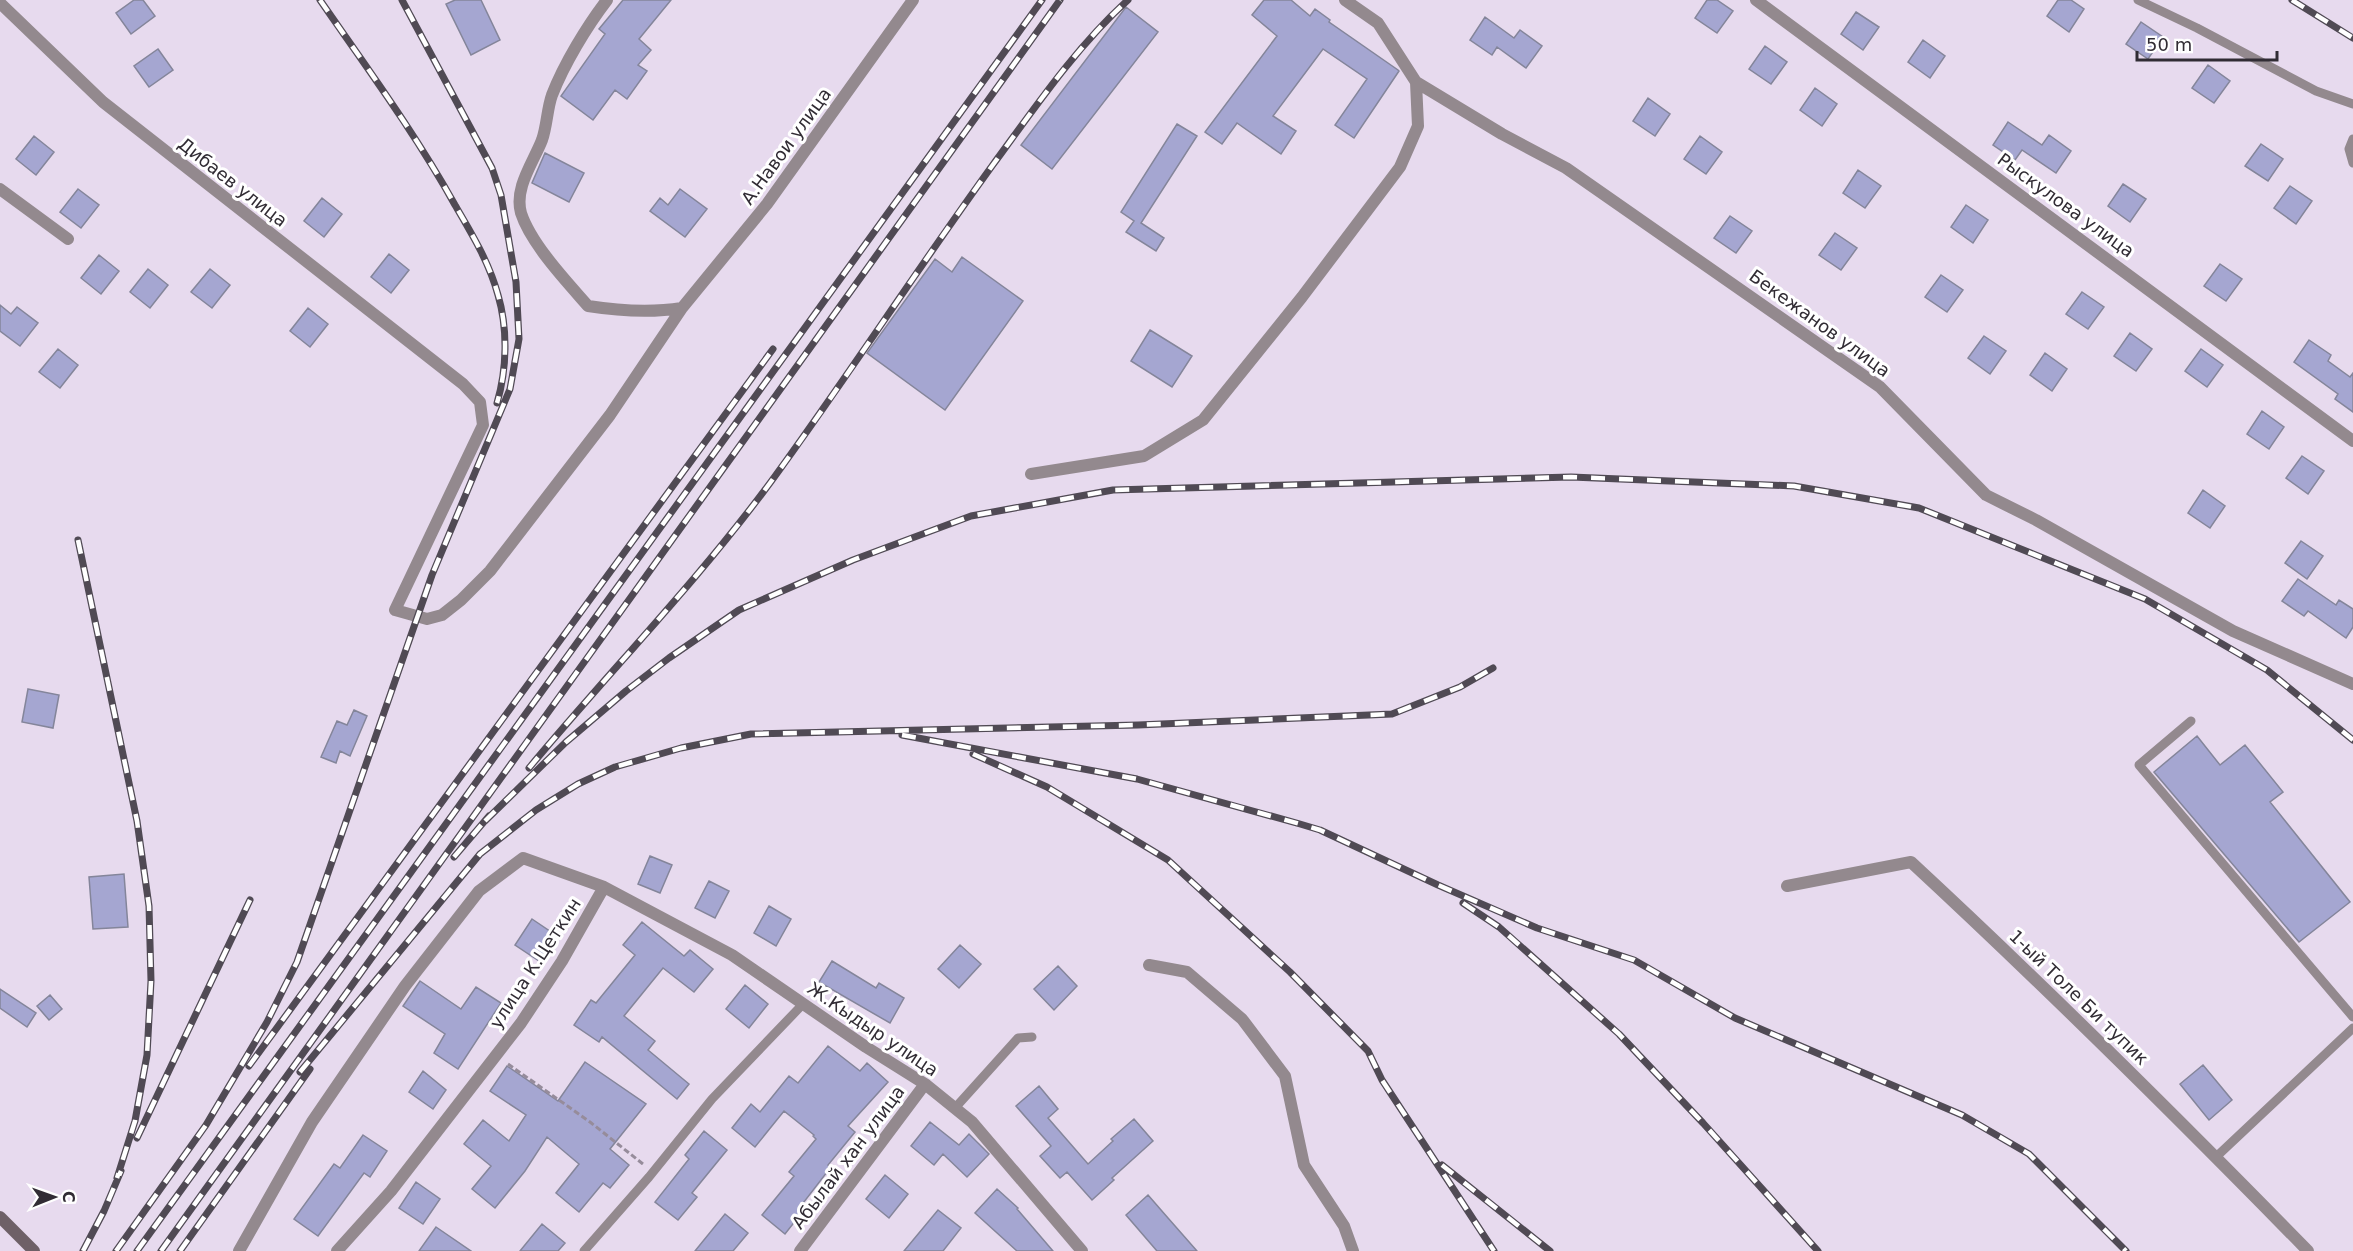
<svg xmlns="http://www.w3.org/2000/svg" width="2353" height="1251" font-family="'DejaVu Sans',sans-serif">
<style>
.building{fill:#a5a6d1;stroke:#84859a;stroke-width:1.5}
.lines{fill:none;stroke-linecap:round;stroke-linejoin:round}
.path{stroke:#968c9b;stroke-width:3;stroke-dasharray:6 3;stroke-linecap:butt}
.lane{stroke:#93898e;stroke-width:9}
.street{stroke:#93898e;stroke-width:12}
.secondary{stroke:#6e6067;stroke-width:12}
.rail-casing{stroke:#504a54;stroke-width:7}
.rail{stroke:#fff;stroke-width:4.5;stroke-dasharray:14;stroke-linecap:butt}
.labels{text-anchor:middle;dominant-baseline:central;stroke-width:6;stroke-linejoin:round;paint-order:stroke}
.street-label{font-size:18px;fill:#312c34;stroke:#fff}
</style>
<rect width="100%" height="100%" fill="#e7daee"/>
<path class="building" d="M134,0H143L155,16L131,34L116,13Z
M455,0H481L500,40L471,55L446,4Z
M623,0H671L639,39L651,50L638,65L647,71L627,99L615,90L593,120L561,96L605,34L599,29Z
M1264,0H1291L1310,16L1315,9L1330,20L1329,22L1398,70L1399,71L1354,138L1335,125L1367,79L1323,49L1273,116L1296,131L1281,154L1237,123L1222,144L1205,132L1277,36L1252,15Z
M1707,0H1717L1733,11L1717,33L1695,18Z
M2058,0H2071L2084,9L2069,32L2047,16Z
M1126,7L1158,32L1052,169L1021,145Z
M1856,12L1879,27L1863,50L1841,34Z
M1485,17L1514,38L1520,30L1542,46L1526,68L1497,47L1492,55L1470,40Z
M2141,22L2163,37L2148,59L2126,44Z
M1923,40L1945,56L1930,78L1908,62Z
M1765,46L1787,62L1771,84L1749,69Z
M158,49L173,70L149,87L134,66Z
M2208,65L2230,81L2214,103L2192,88Z
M1815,88L1837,104L1822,126L1800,110Z
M1648,98L1670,114L1655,136L1633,121Z
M2008,122L2042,145L2049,135L2071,151L2056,173L2022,150L2015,160L1993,145Z
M1177,124L1197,136L1141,223L1164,238L1156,251L1126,232L1134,221L1121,212Z
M34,136L54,152L36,175L16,159Z
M1700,136L1722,152L1706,174L1684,159Z
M2261,144L2283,159L2268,181L2245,166Z
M545,153L584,173L569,202L532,183Z
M1858,170L1881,186L1865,208L1843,193Z
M2123,184L2146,199L2130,222L2108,206Z
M2290,186L2312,201L2296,224L2274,208Z
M78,189L99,205L81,228L60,212Z
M680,189L707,209L685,237L650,211L660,198L668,205Z
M322,198L342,214L324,237L304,221Z
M1966,205L1988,220L1973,243L1951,227Z
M1730,216L1752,231L1736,253L1714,238Z
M1835,233L1857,248L1841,270L1819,255Z
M389,254L409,270L391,293L371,277Z
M99,255L119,271L101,294L81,278Z
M962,257L1023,301L945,410L867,353L935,259L952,272Z
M2220,264L2242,279L2226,301L2204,286Z
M148,269L168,285L150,308L130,292Z
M210,269L230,285L212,308L191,292Z
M1941,275L1963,290L1947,312L1925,297Z
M2082,292L2104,307L2088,329L2066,314Z
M0,305L11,314L17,307L38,323L20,346L0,331Z
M308,308L328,324L310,347L290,331Z
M1150,330L1192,356L1172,387L1131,361Z
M2130,333L2152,349L2136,371L2114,356Z
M1984,336L2006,351L1990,374L1968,358Z
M2309,340L2331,355L2328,361L2350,377L2353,373V412L2335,399L2338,394L2294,362Z
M58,349L78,365L60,388L39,372Z
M2201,349L2223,365L2207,387L2185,371Z
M2045,353L2067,369L2052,391L2030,375Z
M2262,411L2284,427L2269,449L2247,434Z
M2302,456L2324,471L2308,494L2286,478Z
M2203,490L2225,506L2210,528L2188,513Z
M2301,541L2323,556L2307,579L2285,563Z
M2298,579L2336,605L2339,600L2353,609V627L2346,638L2308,611L2304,616L2282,601Z
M28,689L59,695L53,728L22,722Z
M354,710L367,716L350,756L340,751L336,763L321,757L337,721L347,725Z
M2197,736L2220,765L2245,745L2283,792L2270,802L2350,902L2299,942L2154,772Z
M650,856L672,865L660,893L638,884Z
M124,874L128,927L93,929L89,877Z
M709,881L729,891L715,918L695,908Z
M769,906L791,919L776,946L754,933Z
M532,919L557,936L539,961L515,945Z
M642,922L684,956L690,950L713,969L694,992L663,968L624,1016L655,1041L648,1050L689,1084L677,1099L602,1037L599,1042L574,1025L591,1000L596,1003L635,955L623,945Z
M960,945L981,964L959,988L938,969Z
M832,961L876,988L879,983L904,998L890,1023L819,982Z
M1058,966L1077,986L1054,1010L1034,989Z
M420,981L461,1009L476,987L501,1003L458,1069L434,1053L445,1034L403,1006Z
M745,985L768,1004L749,1028L726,1009Z
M0,989L36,1013L27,1027L0,1008Z
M50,995L62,1009L49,1020L37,1006Z
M828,1046L860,1071L867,1063L888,1082L848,1126L855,1132L828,1165L831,1167L800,1207L804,1210L785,1234L762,1215L794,1176L789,1172L816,1139L813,1136L814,1135L784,1111L755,1147L732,1128L751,1104L760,1112L789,1076L798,1083Z
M585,1062L646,1104L610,1149L629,1165L610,1188L603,1183L579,1212L556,1193L579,1164L547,1137L525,1171L495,1208L472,1189L491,1166L464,1144L483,1120L509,1141L526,1115L490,1091L507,1066L558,1101Z
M2203,1065L2232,1100L2209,1120L2180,1084Z
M423,1071L446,1090L433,1109L409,1092Z
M1039,1086L1058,1109L1048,1118L1088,1164L1113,1141L1111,1139L1134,1119L1153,1141L1112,1178L1114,1180L1092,1200L1067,1172L1060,1178L1040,1156L1051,1146L1016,1106Z
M930,1122L959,1145L969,1134L989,1154L967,1177L943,1154L934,1165L911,1146Z
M704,1131L727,1150L692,1193L697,1197L678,1220L655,1202L689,1159L685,1155Z
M363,1135L387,1151L370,1177L364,1173L318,1236L294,1219L334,1164L340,1168Z
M885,1175L908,1194L889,1218L866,1199Z
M416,1182L440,1199L423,1224L399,1208Z
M997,1189L1018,1208L1017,1209L1053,1251H1017L975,1213Z
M1148,1195L1168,1218L1197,1251H1157L1126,1215Z
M938,1210L961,1228L943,1251H904Z
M725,1214L748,1233L733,1251H695Z
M542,1224L565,1243L558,1251H520Z
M436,1227L471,1251H419Z"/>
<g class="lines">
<path class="path" d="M508,1064L590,1122L643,1164"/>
<path class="lane" d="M2138,0L2197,28L2316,91L2353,104
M2353,139L2349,149L2353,163
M2191,721L2139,765L2353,1017
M955,1108L1018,1038L1032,1037
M2216,1157L2353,1028
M584,1251L649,1177L712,1099L803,1004"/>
<path class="street" d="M607,0C587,26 564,64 552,95C547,109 547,126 542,140C533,163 514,188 521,213C531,244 567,282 588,306C620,311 650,313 682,308
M1756,0L2353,441
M0,3L103,102L463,384L480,402L483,425L395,610L427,619L442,615L461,600L490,571L610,415L682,308L767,204L913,0
M1416,82L1502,134L1566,168L1880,387L1986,495L2036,520L2233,631L2353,684
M0,189L68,239
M1031,474L1144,456L1203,420L1302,297L1400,167L1418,126L1416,82L1378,23L1345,0
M1787,886L1911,862C2047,988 2178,1118 2308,1251
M1149,965L1187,972L1242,1019L1285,1076L1304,1165L1344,1226L1353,1251
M239,1251L312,1122L405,986L479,891L523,858L604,887L732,955L866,1047L925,1084L972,1122L1082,1251
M337,1251L391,1191L521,1023L562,961L604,887
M800,1251L925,1084"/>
<path class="secondary" d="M0,1217L34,1251"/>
<defs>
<path id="rail" d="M320,0C367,68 415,133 455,205C472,234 489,262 498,295C508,329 507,369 497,403
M2292,0L2353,38
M78,540L137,821L149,906L151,981L147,1055L135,1121L117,1178
M902,735L1137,779L1300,824L1320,830L1438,885L1537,928L1634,960L1735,1018L1962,1115L2029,1154L2126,1251
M973,754L1047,787L1168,860L1290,972L1368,1051L1382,1080L1494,1251
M529,768C609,672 696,583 770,483C846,379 916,271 992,166C1034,109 1075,48 1128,0
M485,821L566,742L626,691L669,658L739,610L853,560L971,516L1113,490L1571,477L1794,486L1919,508L2145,599L2267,670L2353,740
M454,857L489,816
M1463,903L1499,927L1619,1034L1703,1123L1818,1251
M249,1066L773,349
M300,1072L480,854L536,810L578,784L615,767L681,748L751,734L1138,725L1392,714L1460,687L1493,668
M137,1138L250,900
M1442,1165L1550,1251
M83,1251L104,1211L121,1171
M116,1251L206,1125L267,1022L297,962L432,575L510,389L519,339L516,282L501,195L492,168L402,0
M137,1251L1042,0
M161,1251L1060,0
M180,1251L310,1069"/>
</defs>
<use href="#rail" class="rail-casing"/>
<use href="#rail" class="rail"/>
</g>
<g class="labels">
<g class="street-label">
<text transform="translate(786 146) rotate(-54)">А.Навои улица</text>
<text transform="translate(233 182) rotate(38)">Дибаев улица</text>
<text transform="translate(2066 205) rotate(36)">Рыскулова улица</text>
<text transform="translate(1820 323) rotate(36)">Бекежанов улица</text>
<text transform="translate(535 963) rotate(-57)">улица К.Цеткин</text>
<text transform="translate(2079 997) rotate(44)">1-ый Толе Би тупик</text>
<text transform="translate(873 1029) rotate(34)">Ж.Кыдыр улица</text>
<text transform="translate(848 1157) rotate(-53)">Абылай хан улица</text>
</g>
</g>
<g transform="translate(54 1197) rotate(89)" stroke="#ffffff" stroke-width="4.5" paint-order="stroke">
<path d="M0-4.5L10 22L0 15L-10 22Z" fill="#312c34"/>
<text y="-9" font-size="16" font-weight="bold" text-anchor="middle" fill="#312c34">С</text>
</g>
<path d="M2137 51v9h140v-9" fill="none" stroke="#312c34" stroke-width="3"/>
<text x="2146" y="51" font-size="18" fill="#312c34" stroke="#ffffff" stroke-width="4.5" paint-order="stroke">50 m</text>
</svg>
